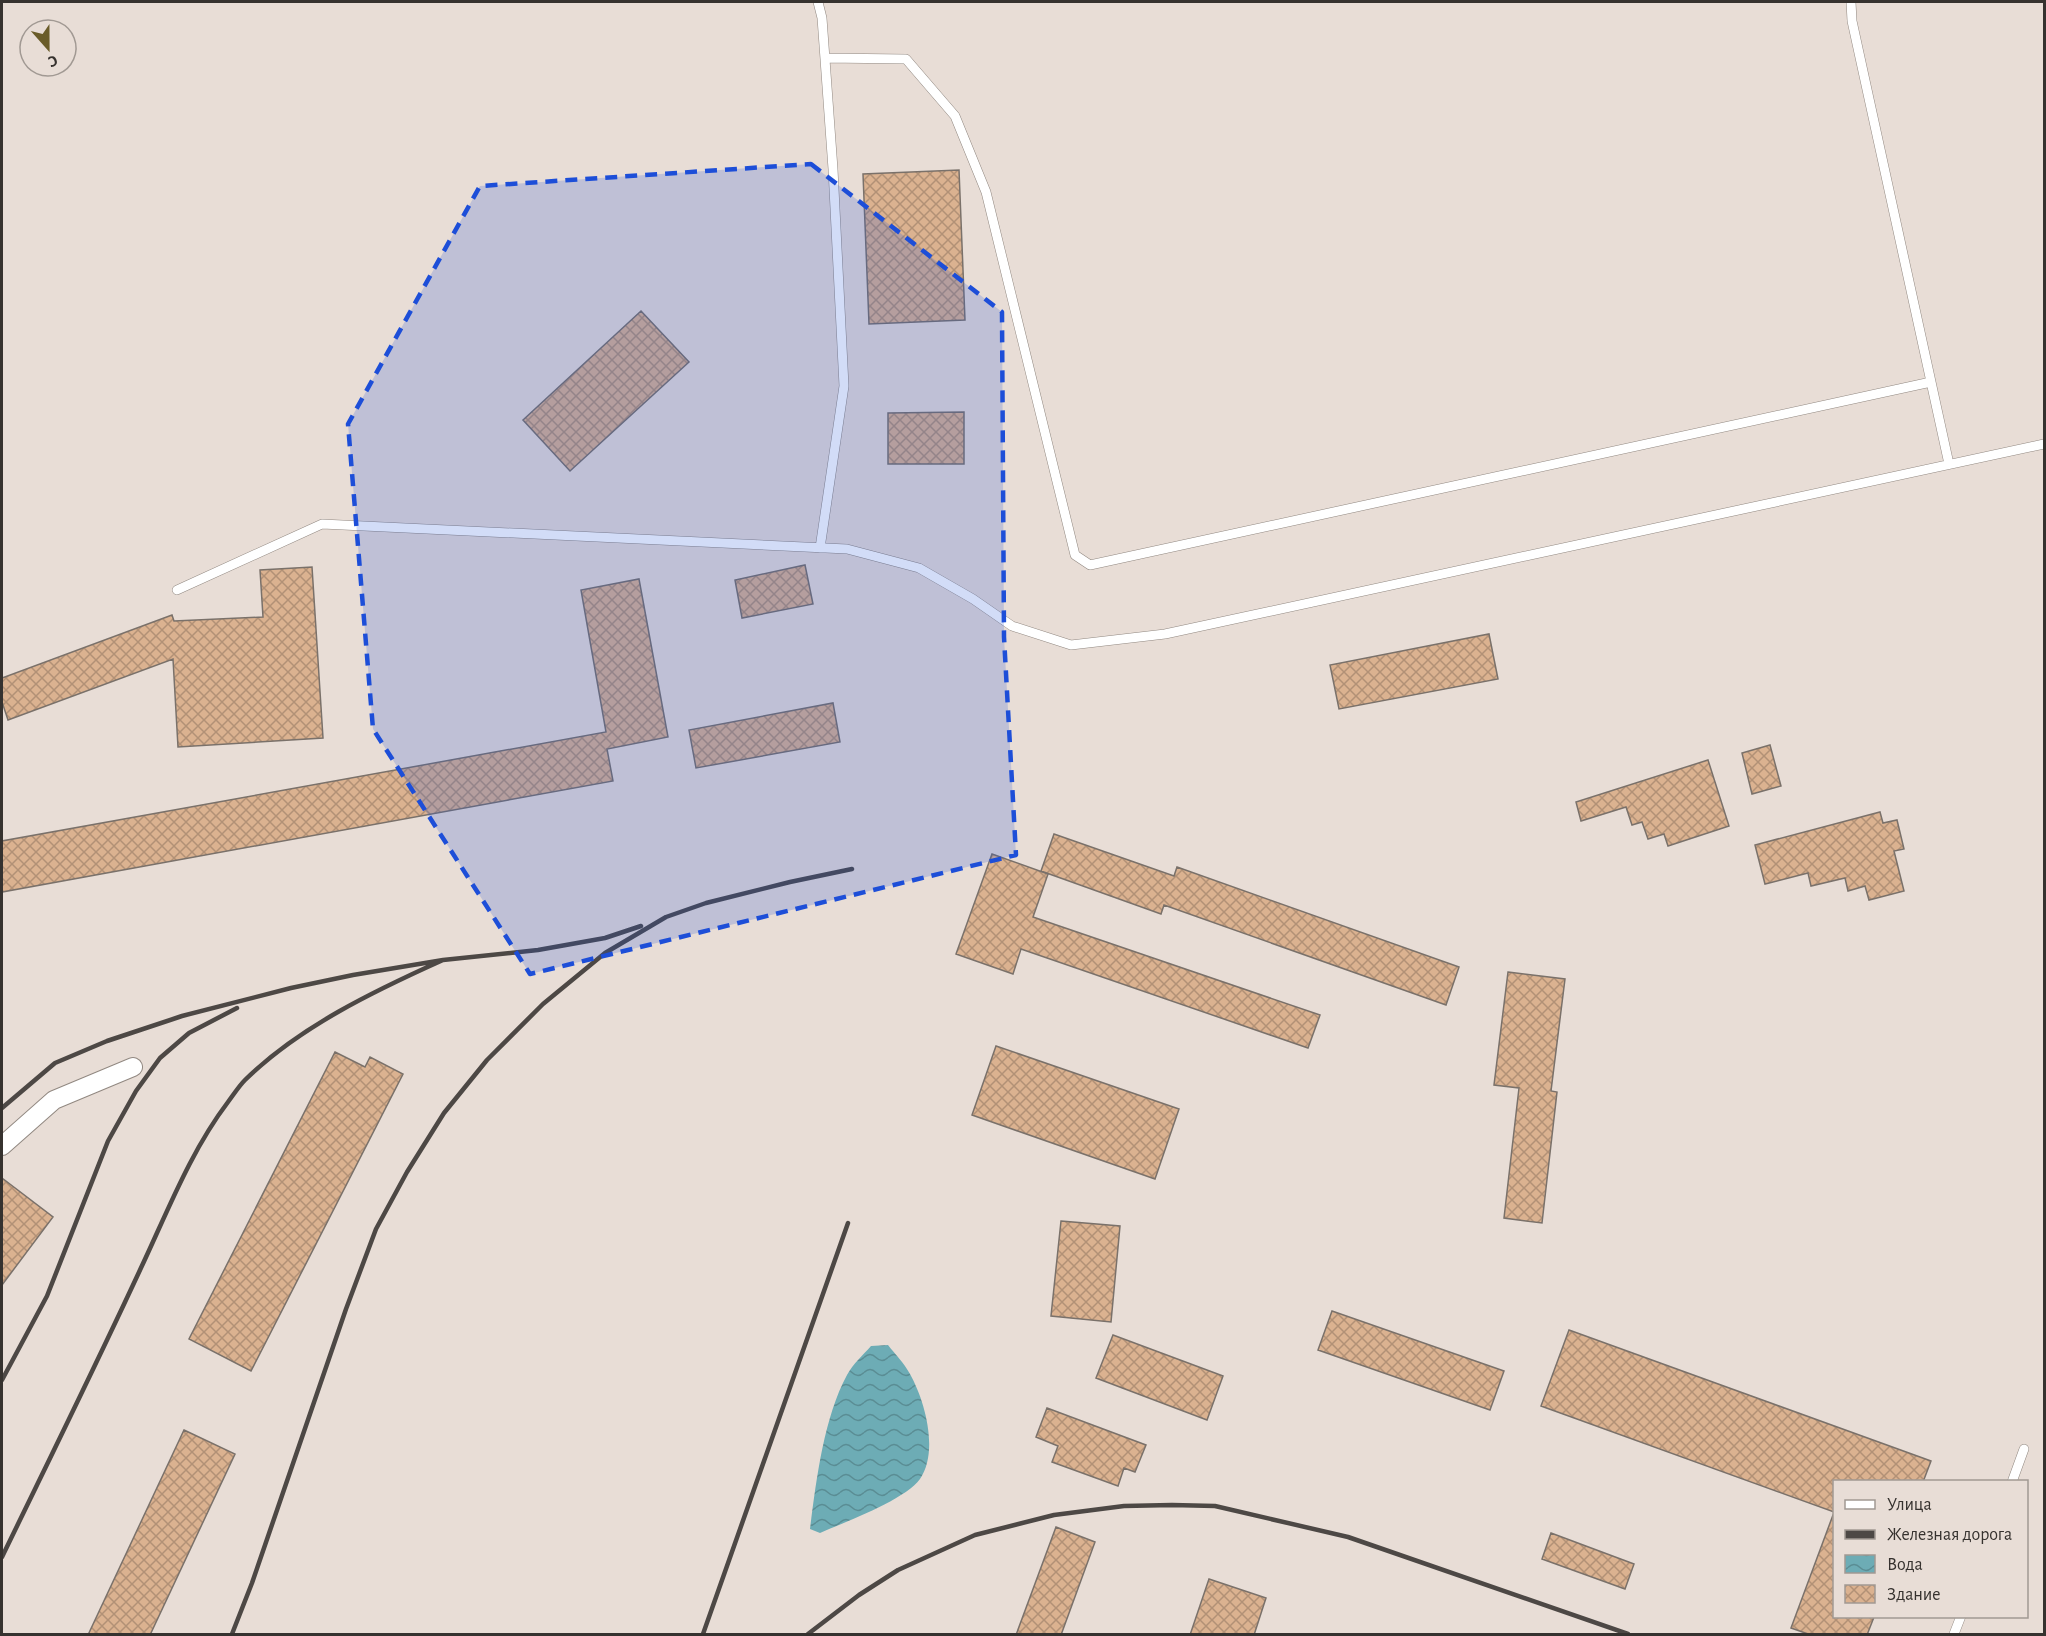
<svg xmlns="http://www.w3.org/2000/svg" width="2046" height="1636" font-family="'Alegreya Sans',sans-serif">
<style>
.water{fill:url(#water-waves)}
.building{fill:url(#building-cross-hatch);stroke:#7a716a;stroke-width:1.5}
.lines{fill:none;stroke-linecap:round;stroke-linejoin:round}
.lane-casing{stroke:#918881;stroke-width:10}
.street-casing{stroke:#918881;stroke-width:20}
.lane{stroke:#fff;stroke-width:9}
.street{stroke:#fff;stroke-width:18}
.rail{stroke:#4d4845;stroke-width:4.5}
.marked{fill:#1d4ed8;fill-opacity:0.2;stroke:#1d4ed8;stroke-width:4.5;stroke-dasharray:12 8;stroke-linejoin:round}
</style>
<defs>
<pattern id="water-waves" width="16" height="10" patternUnits="userSpaceOnUse" patternTransform="scale(1.5)"><rect width="16" height="10" fill="#6dacb5"/><path d="M0 5q4-4 8 0t8 0" fill="none" stroke="#5a8d94"/></pattern>
<pattern id="building-cross-hatch" width="8" height="8" patternUnits="userSpaceOnUse" patternTransform="scale(1.5)"><rect width="8" height="8" fill="#dbb290"/><path d="M0 0l8 8M0 8l8-8" fill="none" stroke="#b29176"/></pattern>
</defs>
<rect width="100%" height="100%" fill="#e8ddd6"/>
<path class="water" d="M888,1345C895,1354 904,1363 910,1374C925,1401 939,1451 920,1479C905,1500 845,1522 820,1533L810,1529C816,1481 824,1417 847,1375C853,1364 863,1355 871,1346Z"/>
<path class="building" d="M959,170L965,320L869,324L863,174Z
M641,311L689,362L570,471L523,420Z
M964,412V464H888V413Z
M805,565L813,604L742,618L735,580Z
M312,567L323,738L178,747L173,659L8,720L2,702V678L172,615L174,621L263,617L260,570Z
M639,579L668,737L607,749L613,781L2,892V841L606,732L581,590Z
M1489,634L1498,679L1339,709L1330,665Z
M833,703L840,742L696,768L689,730Z
M1770,745L1781,786L1752,794L1742,753Z
M1708,760L1729,826L1668,846L1664,834L1648,839L1642,822L1632,825L1626,807L1581,821L1576,802Z
M1880,812L1883,823L1897,820L1904,849L1894,851L1904,891L1869,900L1865,886L1848,891L1845,878L1811,886L1808,873L1765,884L1755,845Z
M1054,834L1174,876L1177,867L1459,967L1446,1005L1164,905L1161,914L1041,871Z
M992,854L1048,874L1033,917L1320,1015L1308,1048L1021,949L1013,974L956,954Z
M1508,972L1565,979L1551,1091L1557,1092L1542,1223L1504,1218L1519,1088L1494,1085Z
M996,1046L1179,1109L1155,1179L972,1115Z
M335,1052L365,1067L370,1057L403,1074L251,1371L189,1339Z
M2,1178L53,1217L2,1285Z
M1061,1221L1120,1226L1111,1322L1051,1316Z
M1332,1311L1504,1371L1490,1410L1318,1350Z
M1569,1330L1931,1461L1923,1482H1834V1512L1541,1406Z
M1113,1335L1223,1376L1207,1420L1096,1378Z
M1047,1408L1146,1445L1135,1472L1124,1468L1118,1486L1052,1462L1058,1446L1036,1437Z
M184,1430L235,1454L150,1635H88Z
M1833,1515H1834V1617H1874L1867,1635H1811L1791,1628Z
M1056,1527L1095,1542L1061,1635H1016Z
M1551,1533L1634,1564L1625,1589L1542,1559Z
M1209,1579L1266,1598L1254,1635H1190Z"/>
<g class="lines">
<defs>
<path id="lane" d="M818,2L822,18L833,169L844,386L820,548
M1851,2L1852,21L1949,464
M825,58L906,59L955,116L986,192L1075,555L1090,565L1931,382
M177,590L322,524L847,549L919,568L973,599L1012,626L1071,645L1165,634L2044,444
M2012,1482L2024,1449
M1954,1634L1961,1616"/>
<path id="street" d="M2,1146L54,1100L133,1067"/>
</defs>
<use href="#lane" class="lane-casing"/>
<use href="#street" class="street-casing"/>
<use href="#lane" class="lane"/>
<use href="#street" class="street"/>
<path class="rail" d="M2,1108L55,1063L107,1041L182,1016L291,988L353,975L443,960L538,950L605,938L641,926
M2,1380L47,1296L108,1141L136,1091L160,1058L189,1033L237,1008
M2,1557C48,1462 95,1367 140,1270C167,1213 190,1152 228,1102C234,1094 239,1086 245,1080C299,1027 374,991 443,960
M232,1634L252,1583L346,1309L376,1229L407,1172L444,1113L487,1060L543,1004L605,953L666,917L706,903L790,882L852,869
M703,1634L848,1223
M808,1634L859,1595L898,1570L975,1535L1054,1515L1124,1506L1172,1505L1215,1506L1348,1537L1628,1634"/>
</g>
<path class="marked" d="M811,164L1002,312L1004,637L1016,855L530,974L373,729L348,424L480,186Z"/>
<rect width="2046" height="1636" fill="none" stroke="#36322f" stroke-width="6"/>
<rect x="1833" y="1480" width="195" height="138" fill="#e8ddd6" stroke="#a19993" stroke-width="1.5"/>
<rect x="1845" y="1500" width="30" height="9" fill="#ffffff" stroke="#a19993" stroke-width="1.5"/>
<text x="1887" y="1510" font-size="18" fill="#36322f">Улица</text>
<rect x="1845" y="1530" width="30" height="9" fill="#4d4845" stroke="#a19993" stroke-width="1.5"/>
<text x="1887" y="1540" font-size="18" fill="#36322f">Железная дорога</text>
<rect x="1845" y="1555" width="30" height="18" fill="url(#water-waves)" stroke="#a19993" stroke-width="1.5"/>
<text x="1887" y="1570" font-size="18" fill="#36322f">Вода</text>
<rect x="1845" y="1585" width="30" height="18" fill="url(#building-cross-hatch)" stroke="#a19993" stroke-width="1.5"/>
<text x="1887" y="1600" font-size="18" fill="#36322f">Здание</text>
<g transform="translate(48 48) rotate(159)"><circle r="28" fill="#e8ddd6" stroke="#a19993" stroke-width="1.5"/>
<path d="M0-4.5L10 22L0 15L-10 22Z" fill="#6a5c29"/>
<text y="-9" font-size="16" font-weight="bold" text-anchor="middle" fill="#36322f">С</text>
</g>
</svg>
